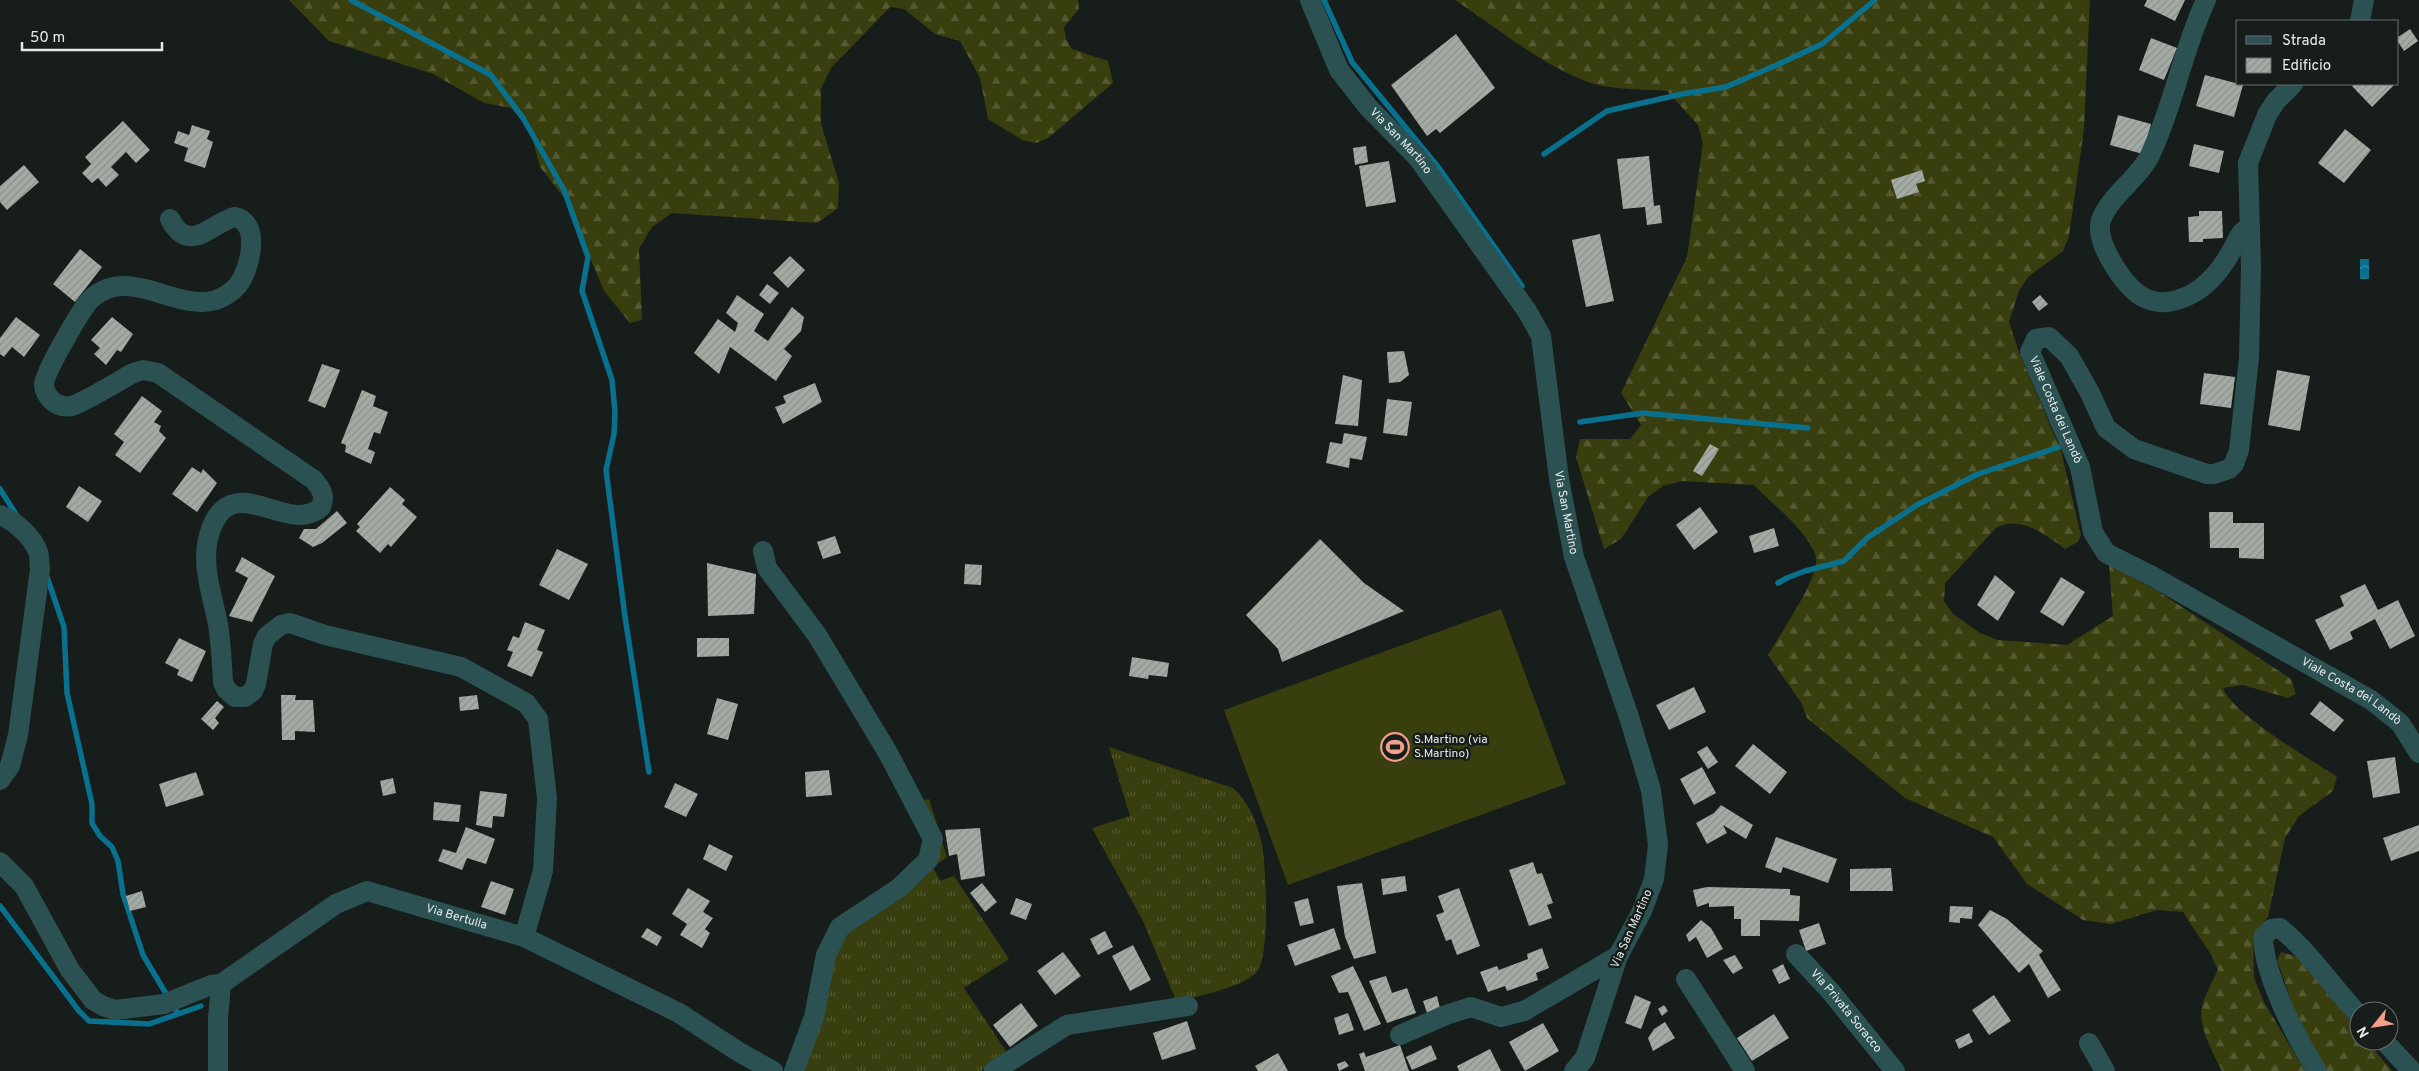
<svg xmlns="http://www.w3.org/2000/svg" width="2419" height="1071" font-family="Overpass,sans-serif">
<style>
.grass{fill:url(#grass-tufts)}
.forest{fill:url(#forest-firs)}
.pitch{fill:#393e0f}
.water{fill:url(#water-waves)}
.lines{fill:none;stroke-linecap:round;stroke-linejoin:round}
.stream{stroke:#09718e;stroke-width:5.5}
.building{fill:url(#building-hatch)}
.minor{stroke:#2c5152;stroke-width:20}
.labels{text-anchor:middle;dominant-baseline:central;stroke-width:5;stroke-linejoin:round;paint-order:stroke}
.street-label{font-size:12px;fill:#e6ebe9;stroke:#161d1a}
.poi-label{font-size:12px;fill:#e6ebe9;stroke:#161d1a;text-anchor:start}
</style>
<defs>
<pattern id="grass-tufts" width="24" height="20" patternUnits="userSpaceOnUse" patternTransform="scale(1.25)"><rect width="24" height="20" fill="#393e0f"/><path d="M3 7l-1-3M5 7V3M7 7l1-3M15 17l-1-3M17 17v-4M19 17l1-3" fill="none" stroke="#565a32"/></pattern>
<pattern id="forest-firs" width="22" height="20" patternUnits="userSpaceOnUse" patternTransform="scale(1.25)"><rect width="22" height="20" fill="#393e0f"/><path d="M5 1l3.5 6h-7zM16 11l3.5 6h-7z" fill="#565a32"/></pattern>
<pattern id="water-waves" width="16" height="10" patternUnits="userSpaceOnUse" patternTransform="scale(1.25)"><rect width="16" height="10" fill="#09718e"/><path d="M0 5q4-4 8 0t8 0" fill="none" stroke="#398ca3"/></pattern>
<pattern id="building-hatch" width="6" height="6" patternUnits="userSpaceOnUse" patternTransform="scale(1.25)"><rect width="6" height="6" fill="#a4aaa4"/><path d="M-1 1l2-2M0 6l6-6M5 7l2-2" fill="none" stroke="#8c918c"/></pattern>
</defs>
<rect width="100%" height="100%" fill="#161d1a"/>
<path class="grass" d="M1109,747L1233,788C1249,802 1258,824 1262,845C1266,868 1271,958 1256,973C1242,987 1201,995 1181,1001H1177L1175,998L1143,921L1092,828L1130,816Z
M929,799L947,857L933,867L940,881L954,876L1009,959L964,988L1008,1054L981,1071H805L803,1065L835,944L932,858L920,801Z"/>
<path class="forest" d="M289,0H1078L1079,9L1064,27L1066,39L1072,49L1108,61L1113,83L1048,138L1036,143L1022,140L988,119L980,78L960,41L935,34L904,9L890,7L831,68L821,89V124L839,183L838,208L817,223L672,213L652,227L639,249L642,320L630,323L604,291L566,200L540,167L530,130L511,108L484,103L433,74L329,41Z
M1455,0H2090L2084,129L2069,236L2063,251L2028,277L2019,291L2009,322L2019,352L2061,451L2081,535L2078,542L2065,549C2045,535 2021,514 1996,528L1945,583L1944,601L1953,614L1980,633L1998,640L2067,645L2113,616L2109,565L2156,590L2291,679L2296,694L2288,698L2243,685L2223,688C2232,714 2312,760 2337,777L2333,791L2299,816L2285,838L2268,917L2253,935L2254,978L2264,1002L2305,1071H2222C2213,1052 2196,1025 2203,1003C2207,991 2213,980 2218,970L2210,953L2183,912L2157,910L2111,924L2083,920L2027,884L1993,837L1905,798L1807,718L1802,704L1768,655C1779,636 1821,575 1816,557C1810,533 1771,503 1754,485L1681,481L1663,486L1648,497L1621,539L1604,549L1576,457L1580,439H1630L1641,425L1621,393L1687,257L1703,143L1698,125L1667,91C1644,89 1616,90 1594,84C1548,70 1496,27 1455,0Z
M2281,952L2298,957L2359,1031V1041H2367L2392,1071H2327L2300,1026L2277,960Z"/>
<path class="pitch" d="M1501,609L1566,784L1288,885L1224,710Z"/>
<path class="water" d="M2360,259H2369V279H2360Z"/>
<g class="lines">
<path class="stream" d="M351,0L491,75L523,118L564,190L588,257L582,291L612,380L615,412L614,434L606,470L625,617L649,772
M1324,0L1352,62L1439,168L1522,286
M1544,154L1607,111L1682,94L1726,87L1781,63L1822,44L1875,0
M1580,422L1643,413L1808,428
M0,489L19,519
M46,574L64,627L67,693L92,804V823L100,836L112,847L118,861L123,894L143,955L178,1014
M1778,583L1787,578L1805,571L1844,561L1867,538L1917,505L1978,474L2065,445
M0,906L79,1011L89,1021L149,1024L201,1006"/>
</g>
<path class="building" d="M2147,0H2185L2175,21L2144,6Z
M2410,29L2418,41L2404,51L2398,42V37Z
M1456,34L1495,88L1440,133L1436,129L1427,136L1391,85Z
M2151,38L2177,48L2164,80L2139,70Z
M2205,75L2243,85L2234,117L2196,106Z
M2355,84H2395L2372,107L2352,86Z
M2118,115L2151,124L2143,154L2110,145Z
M123,121L150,150L136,163L126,152L111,167L119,175L106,187L98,178L92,183L82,173L91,164L85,157Z
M192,125L210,131L207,139L213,142L205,168L184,161L188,148L174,143L178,131L189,135Z
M2345,129L2371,150L2344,183L2318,163Z
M2194,144L2224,151L2219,173L2189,166Z
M1366,146L1368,162L1355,165L1353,148Z
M1649,156L1654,206L1660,205L1662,223L1647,225L1645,207L1623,209L1617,159Z
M1389,161L1396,202L1366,207L1359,166Z
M24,165L39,182L7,210L0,202V186Z
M1922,170L1925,181L1916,184L1919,192L1897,199L1891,180Z
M2199,211H2222L2223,238L2203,239V242H2189L2188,217L2199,216Z
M1600,234L1614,301L1586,307L1572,240Z
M80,249L102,267L75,302L53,284Z
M790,256L805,270L788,288L773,273Z
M767,284L779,293L770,304L759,295Z
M737,295L764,314L754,331L768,341L792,307L804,317L801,331L784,349L792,356L776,381L730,347L719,374L694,353L718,319L735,332L738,323L726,313Z
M2040,295L2048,304L2039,311L2032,302Z
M16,317L40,335L24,357L12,347L4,357L0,354V338Z
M112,317L133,334L121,352L117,350L106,365L94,354L100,348L91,340Z
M1404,351L1409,375L1400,382L1389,383L1387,352Z
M322,364L340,370L325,408L308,401Z
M2277,370L2310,376L2300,431L2268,425Z
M2204,373L2235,377L2231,408L2200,404Z
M1343,375L1362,380L1358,426L1335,424Z
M815,383L822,402L783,424L775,407L786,403L783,396Z
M362,390L376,396L373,406L388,412L380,434L374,432L368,449L375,452L371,464L345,452L346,445L341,443Z
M142,396L162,411L154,422L161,426L159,431L166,438L140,473L115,455L124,442L114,434Z
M1387,399L1412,402L1407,436L1383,433Z
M1344,433L1367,437L1362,460L1350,458L1349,468L1326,463L1330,442L1342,444Z
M1710,444L1719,449L1702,476L1693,471Z
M192,467L201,473L203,469L217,483L197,512L172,494Z
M79,486L102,501L88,522L66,507Z
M390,487L405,500L402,504L417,517L391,547L388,544L380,553L356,531L360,527L357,524Z
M1700,507L1718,532L1694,550L1676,525Z
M337,511L347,523L322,543L313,547L299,538L304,529H316Z
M2209,512H2233V523H2264V559L2239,558V548H2210Z
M1774,528L1779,546L1754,553L1749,536Z
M835,536L841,553L823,559L817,542Z
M1320,539L1364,583L1404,611L1282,662L1278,649L1246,615Z
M557,549L588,564L569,600L539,585Z
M242,557L275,576L252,622L229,616L248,578L235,571Z
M707,563L756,574L754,614L708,616Z
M965,564L982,565L981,585L964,584Z
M1995,575L2015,592L1998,621L1977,605Z
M2061,577L2085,592L2063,626L2040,612Z
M2365,584L2378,610L2398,600L2415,636L2390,649L2375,619L2350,632L2353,639L2330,650L2315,620L2344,606L2340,596Z
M525,622L545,630L537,650L543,652L532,677L507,666L513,652L507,650L513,636L519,638Z
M179,638L206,651L192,682L177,675L179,670L165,663Z
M697,638H729V656L697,657Z
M1132,657L1169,663L1167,677L1149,675L1148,679L1129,676Z
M1694,687L1706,712L1669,730L1656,705Z
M281,695H296L295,700H313L315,732L295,731V740H282Z
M477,695L479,709L460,711L459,697Z
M717,698L738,704L728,740L707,734Z
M217,701L224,707L215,718L219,723L213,730L201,719Z
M2320,701L2344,720L2334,732L2310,714Z
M1753,744L1787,772L1770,794L1735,766Z
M1707,746L1718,762L1708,769L1697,752Z
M2395,757L2400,793L2373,798L2367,761Z
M1702,767L1716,793L1694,805L1680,779Z
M829,770L832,795L806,797L805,772Z
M196,772L204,795L166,807L159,784Z
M393,778L396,793L383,796L380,781Z
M675,783L698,794L686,817L664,807Z
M480,791L507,794L504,817L493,816L492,828L476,825Z
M434,802L461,805L459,822L433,820Z
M1721,805L1753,825L1746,839L1723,825L1727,833L1707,844L1696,823L1714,813Z
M2419,825V851L2391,861L2383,838Z
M466,827L495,839L486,864L467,858L462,870L438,861L443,849L456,853Z
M980,828L985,876L961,880L957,854L949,856L945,830Z
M1776,837L1837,859L1828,883L1783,867L1781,873L1765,867Z
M709,844L733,856L726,871L703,859Z
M1533,862L1537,874L1542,873L1553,903L1547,905L1552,918L1529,926L1509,870Z
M1891,868L1893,891H1850V869Z
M1405,876L1407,891L1383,895L1381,879Z
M491,881L514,889L505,915L481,907Z
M982,883L997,902L985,912L970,893Z
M1362,883L1376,953L1354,959L1345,937L1337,886Z
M1707,887L1790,889V895L1800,896L1799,921L1760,920V936H1741V919H1734V906L1709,907V903L1697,907L1693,890Z
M688,888L710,901L703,912L713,918L705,929L710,933L702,948L680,935L687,924L672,914Z
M1459,888L1480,946L1457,955L1451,939L1446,941L1436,915L1444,912L1438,896Z
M142,891L146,907L130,911L126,896Z
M1016,898L1032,904L1026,920L1010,914Z
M1308,898L1314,923L1300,926L1294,902Z
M1950,906L1973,907L1972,919L1960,918V923L1949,922Z
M1990,910L2007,919L2043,951L2039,955L2061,990L2048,998L2029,964L2019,973L1978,925Z
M1701,920L1711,928L1723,949L1707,958L1696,937L1689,942L1686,935Z
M1819,923L1826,944L1806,951L1799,930Z
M647,928L662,937L657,946L641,937Z
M1334,928L1341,949L1295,966L1287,945Z
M1105,931L1113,947L1098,955L1090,939Z
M1133,945L1151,980L1130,991L1112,956Z
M1542,948L1549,968L1536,973L1538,980L1507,991L1505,986L1488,992L1480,972L1497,966L1499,970L1528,959L1527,954Z
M1063,952L1081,976L1055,995L1037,971Z
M1735,955L1743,968L1733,974L1723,960Z
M1783,964L1790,979L1779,984L1772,970Z
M1353,966L1381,1024L1364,1031L1348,992L1339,993L1331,976Z
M1386,976L1392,993L1407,988L1416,1013L1387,1023L1369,981Z
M1635,995L1651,1002L1641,1029L1625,1023Z
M1994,995L2011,1021L1989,1035L1972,1010Z
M1437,996L1440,1008L1427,1013L1423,1001Z
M1021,1003L1038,1026L1010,1047L993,1025Z
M1664,1005L1668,1011L1662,1016L1658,1009Z
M1348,1013L1354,1030L1339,1035L1334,1018Z
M1774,1014L1789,1038L1752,1061L1737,1038Z
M1187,1021L1196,1049L1162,1060L1153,1033Z
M1665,1022L1675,1038L1653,1051L1648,1038L1654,1029Z
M1543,1023L1559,1051L1525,1071L1509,1042Z
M1969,1033L1973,1042L1959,1049L1955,1040Z
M1400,1045L1409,1071H1365L1359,1054L1364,1052L1366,1057Z
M1431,1045L1437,1059L1412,1070L1406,1057Z
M1490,1049L1501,1071H1459L1457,1066Z
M1278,1053L1288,1071H1258L1255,1066Z
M1345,1061L1349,1066L1339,1071L1337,1064Z"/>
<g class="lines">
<g class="minor">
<path id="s1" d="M1310,0L1339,70L1368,107L1418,158L1527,311L1541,336L1559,479L1574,557L1629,717L1651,790L1658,845L1654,879L1642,911L1618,956L1585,1058L1574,1071"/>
<path d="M2206,0C2183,49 2174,104 2151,153C2140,178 2111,194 2101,220C2094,241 2122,282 2138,294C2146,300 2158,303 2167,302C2198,298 2218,276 2232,250C2237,242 2240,230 2250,227"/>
<path d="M2360,21L2364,0"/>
<path id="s2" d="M2293,84L2276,101L2267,115L2248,163L2251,267L2249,358L2239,450L2234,464L2229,469L2214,474H2207L2134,449L2106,428L2090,393L2069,356L2049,337L2036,339L2030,352L2080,467L2093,532L2106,553L2152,576L2371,700L2400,723L2419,753"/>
<path d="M170,219C189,255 209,225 234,217C262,221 250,270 238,285C233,291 224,297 216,300C175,312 130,265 92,298C82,307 45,372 44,384C44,391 49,399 55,403C62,407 69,408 77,404C96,395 114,384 133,373L143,370L158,373L314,480C321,489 326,495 321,507C288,537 233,468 211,529C199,560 212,594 218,624C221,643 222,663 223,682L226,689L235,697H245L253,691L256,684L263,644L267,636L281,625L290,623L325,635L461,667L526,703L538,719L547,798L543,871L524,937"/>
<path d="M0,515C15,521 33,537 38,552C40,557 39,564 40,569L18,735L10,766L0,780"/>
<path d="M763,551L767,568L817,635L888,753L933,839L928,860L899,888L840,927L826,955L814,1017L794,1071"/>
<path d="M0,862L24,886L70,970L93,1000L103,1006L115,1010L164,1004L211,985L221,984"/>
<path id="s3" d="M1796,954L1831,992L1895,1071"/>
<path d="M1686,979L1745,1071"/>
<path d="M1400,1035L1446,1015L1471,1007L1501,1017L1524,1011L1618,956"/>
<path d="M2384,1041L2412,1071"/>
<path d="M2089,1043L2105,1071"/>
<path id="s4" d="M218,1071V1018L221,984L336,904L367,891L524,937L679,1013L739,1052L773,1071"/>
<path d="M994,1071L1067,1025L1188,1006"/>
<path d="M2317,1071C2296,1037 2264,976 2263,937L2271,929L2280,928C2310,952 2332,987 2359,1015"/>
</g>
</g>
<defs>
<symbol id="stadium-ring" viewBox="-11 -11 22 22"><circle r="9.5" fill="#161d1a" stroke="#f49d8b" stroke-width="1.5"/><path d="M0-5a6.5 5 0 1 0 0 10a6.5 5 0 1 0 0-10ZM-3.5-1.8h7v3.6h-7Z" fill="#f49d8b"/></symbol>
</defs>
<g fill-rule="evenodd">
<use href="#stadium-ring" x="1379" y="731" width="32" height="32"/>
</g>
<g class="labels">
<g class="street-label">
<text stroke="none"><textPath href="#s1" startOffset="170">Via San Martino</textPath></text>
<text stroke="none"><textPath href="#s2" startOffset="736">Viale Costa dei Landò</textPath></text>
<text stroke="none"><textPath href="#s1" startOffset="589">Via San Martino</textPath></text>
<text stroke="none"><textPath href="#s2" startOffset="1171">Viale Costa dei Landò</textPath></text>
<text stroke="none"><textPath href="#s4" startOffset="354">Via Bertulla</textPath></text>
<text transform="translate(1632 929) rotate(-66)">Via San Martino</text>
<text stroke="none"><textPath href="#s3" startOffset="76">Via Privata Soracco</textPath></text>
</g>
<g class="poi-label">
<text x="1414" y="740">S.Martino (via<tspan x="1414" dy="14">S.Martino)</tspan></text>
</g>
</g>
<rect x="2236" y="20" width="162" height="65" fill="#161d1a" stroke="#696f6d"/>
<rect x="2246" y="36" width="25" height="8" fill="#2c5152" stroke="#696f6d"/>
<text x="2282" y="45" font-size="15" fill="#e6ebe9">Strada</text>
<rect x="2246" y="58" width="25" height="15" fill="url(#building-hatch)" stroke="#696f6d"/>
<text x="2282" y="70" font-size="15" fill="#e6ebe9">Edificio</text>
<g transform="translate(2374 1026) rotate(240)"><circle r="24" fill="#161d1a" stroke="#696f6d"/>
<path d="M0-4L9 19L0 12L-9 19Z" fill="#f49d8b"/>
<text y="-8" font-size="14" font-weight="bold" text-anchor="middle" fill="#e6ebe9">N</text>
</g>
<path d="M22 42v8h140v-8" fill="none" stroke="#e6ebe9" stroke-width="2.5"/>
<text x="30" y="42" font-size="15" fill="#e6ebe9" stroke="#161d1a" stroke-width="4" paint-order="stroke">50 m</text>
</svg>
